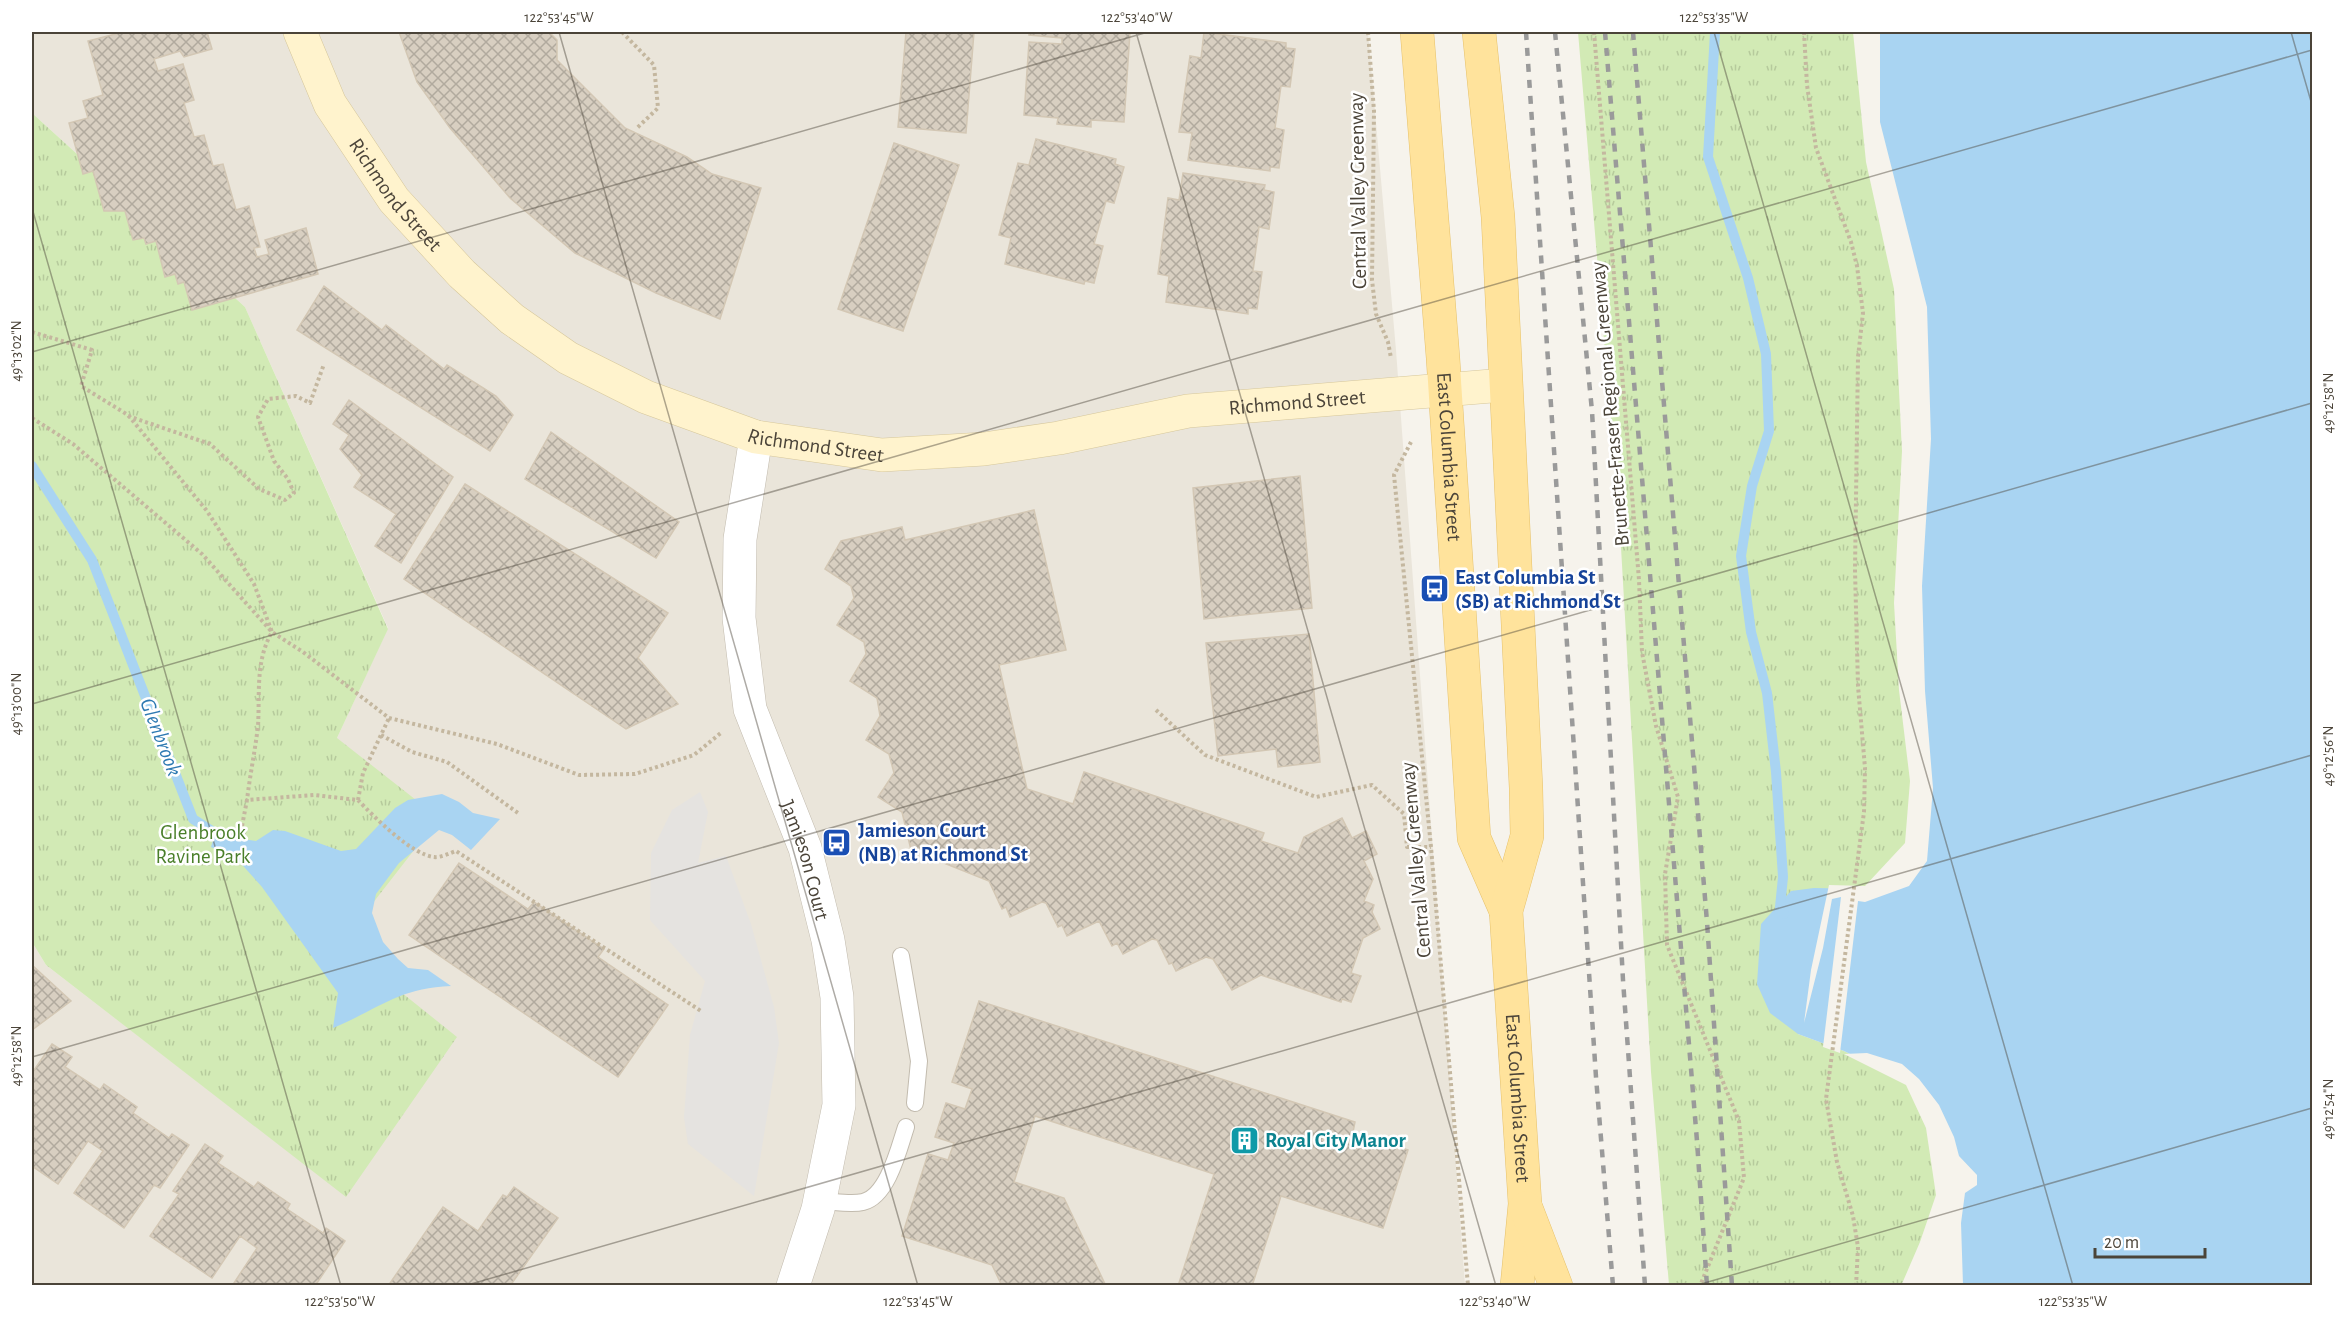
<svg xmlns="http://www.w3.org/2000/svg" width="2344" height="1317" font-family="'Alegreya Sans',sans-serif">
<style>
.residential{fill:#eae5da}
.park{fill:url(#park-tufts)}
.parking{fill:#e5e3e0}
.water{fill:#a9d4f2}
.pier{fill:#f6f3ec}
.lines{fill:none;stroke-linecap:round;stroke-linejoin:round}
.stream{stroke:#a9d4f2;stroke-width:10}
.building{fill:url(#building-cross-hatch);stroke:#d3c7b4;stroke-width:1.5}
.lane-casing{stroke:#c2bbae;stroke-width:18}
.street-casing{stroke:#c2bbae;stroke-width:34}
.secondary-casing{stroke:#d6c79b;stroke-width:34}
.primary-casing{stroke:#e6c16a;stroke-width:34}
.path{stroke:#c4b79f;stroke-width:4;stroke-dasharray:3 3;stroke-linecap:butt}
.lane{stroke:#fff;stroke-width:16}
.street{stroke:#fff;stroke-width:33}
.secondary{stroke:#fff3cd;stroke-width:33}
.primary{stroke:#ffe39c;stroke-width:33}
.rail{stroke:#9a9a9a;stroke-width:4.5;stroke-dasharray:8 8;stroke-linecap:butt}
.ticks{fill:none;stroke:#4b4439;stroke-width:1.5;stroke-opacity:0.45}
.labels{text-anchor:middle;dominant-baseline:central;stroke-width:5;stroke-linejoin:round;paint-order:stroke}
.street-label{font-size:21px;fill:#4b4439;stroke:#fff}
.transit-label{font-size:21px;font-weight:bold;fill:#164399;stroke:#fff;text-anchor:start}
.park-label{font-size:21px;fill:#4a7f2a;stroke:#fff}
.culture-label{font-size:21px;font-weight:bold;fill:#0d838f;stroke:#fff;text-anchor:start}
.water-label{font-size:22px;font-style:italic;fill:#2e7ab2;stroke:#fff}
.neatline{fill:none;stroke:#4b4439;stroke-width:2}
.ticks-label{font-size:15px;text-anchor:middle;fill:#4b4439}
</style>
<defs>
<pattern id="park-tufts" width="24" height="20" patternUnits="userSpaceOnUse" patternTransform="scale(1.5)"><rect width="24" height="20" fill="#d2eab5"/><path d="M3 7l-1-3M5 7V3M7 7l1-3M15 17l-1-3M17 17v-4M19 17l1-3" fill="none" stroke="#b6ca9c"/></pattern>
<pattern id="building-cross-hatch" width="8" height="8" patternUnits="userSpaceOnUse" patternTransform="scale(1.5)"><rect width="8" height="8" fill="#d8cfc1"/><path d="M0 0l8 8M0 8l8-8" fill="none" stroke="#b1aa9e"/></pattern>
</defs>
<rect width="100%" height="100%" fill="#f6f3ec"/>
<path class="residential" d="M32,32H1368L1396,350L1465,1285H32V942L46,965L346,1196L337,738L388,628L245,307L32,113Z"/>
<path class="park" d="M1578,32H1856L1897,289L1913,781L1908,845L1798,1034L1844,1051L1908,1083L1928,1128L1939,1195L1904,1285H1669L1651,1072L1620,530Z
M32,113L245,307L388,629L337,738L439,818L341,944L457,1037L346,1197L46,965L32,942Z"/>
<path class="parking" d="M700,792L708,812L698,863L726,856L751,924L774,1007L779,1043L754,1196L688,1144L684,1117L690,1035L705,981L650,920L651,853L672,810Z"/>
<path class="water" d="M1856,32H2312V1285H1904L1939,1195L1928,1128L1908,1083L1844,1051L1798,1034L1770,1013L1757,984L1761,924L1791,891L1814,888L1867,889L1908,844L1913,781L1905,451L1897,289Z
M442,794L459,802L473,813L500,819L471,850L452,835L439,830L399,863L376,894L372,913L383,942L398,959L408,968L428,970L451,986C398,988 379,1009 333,1028L338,993L262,887L237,859L211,847L216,830L236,838L256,841L273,830L285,831L341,851L356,849L395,808L408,800Z"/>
<path class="pier" d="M1853,32H1880V122L1927,307L1931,439L1922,586L1925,691L1933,788L1927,861L1909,886L1865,902L1858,901L1840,1053L1823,1047L1841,897L1832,899L1823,948L1804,1023L1811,970L1829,885L1865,886L1905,843L1910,781L1899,690L1894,603L1902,451L1894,289L1866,162Z
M1867,1053L1902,1064L1919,1079L1939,1105L1954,1137L1959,1156L1977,1175V1185L1965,1193L1961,1223L1963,1285L1901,1286L1920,1242L1936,1195L1926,1128L1906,1085L1844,1054Z"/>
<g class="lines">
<path class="stream" d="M1715,32L1708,157L1748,278L1766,354L1769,431L1752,486L1741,556L1751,632L1767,693L1776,772L1783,877L1780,907L1784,914
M32,466L92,560L193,819L226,840"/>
</g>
<path class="building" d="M123,32H207L212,49L184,57L180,51L154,59L158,71L183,64L194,100L184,103L194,137L204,135L213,166L223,164L236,210L249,206L260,247L254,248L257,257L269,254L265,240L306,228L318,274L192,310L184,282L178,284L175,274L165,277L156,241L146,244L144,238L133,240L125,211H104L93,171L83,174L69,123L88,118L83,101L103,95L88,41Z
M399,32H549L557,40V60L625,128L687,157L712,174L761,188L720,319L656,293L575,253L510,198L450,128L417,82Z
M906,32H974L966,133L898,127Z
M1029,32H1130L1124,122L1091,120V127L1057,124L1058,118L1024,115L1029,42L1062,44V38L1029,35Z
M1204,32L1286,43V48L1295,49L1290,87L1281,86L1275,128L1284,130L1279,168L1270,167V171L1188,160L1192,133L1179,132L1190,56L1201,58Z
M1036,139L1116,159L1115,164L1124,167L1114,203L1106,201L1094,244L1103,246L1094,283L1085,281L1084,284L1005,264L1011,238L999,235L1018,163L1029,165Z
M894,143L959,165L903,331L838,309Z
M1183,173L1265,185L1264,190L1274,192L1269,229L1259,227L1253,271L1262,272L1257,309L1248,308V314L1166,302L1169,276L1158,274L1168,198L1179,200Z
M324,286L382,330L386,325L444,369L447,365L496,396L513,415L490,451L297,330Z
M349,400L453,477L401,563L375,546L396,514L354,487L362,475L340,449L349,435L333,424Z
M551,432L679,522L656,558L525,479Z
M1300,476L1312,608L1204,619L1193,488Z
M465,484L668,613L638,658L678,704L626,729L404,579Z
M1034,510L1066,650L999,665L1027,789L1073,804L1084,772L1264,833L1261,841L1298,853L1304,837L1342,818L1352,838L1366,831L1377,854L1364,861L1373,879L1364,901L1374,905L1372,912L1380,929L1363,938L1351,973L1361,976L1351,1002L1342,999L1341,1002L1261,975L1232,990L1213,959L1206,957L1176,971L1172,963L1169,964L1157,940L1152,939L1123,954L1117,943L1112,946L1099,921L1067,936L1062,925L1058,927L1046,903L1042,902L1010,917L1006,907L1002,909L989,881L911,850L902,812L878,797L894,773L889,754L866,740L880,716L877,698L850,681L866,654L864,642L837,625L854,598L851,586L825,569L841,541L902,527L905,540Z
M1309,634L1320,762L1278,767L1276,749L1218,756L1206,643Z
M459,863L528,909L534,902L604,949L598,957L668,1005L618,1077L409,935Z
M32,965L71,1001L32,1030Z
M979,1001L1355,1122L1353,1132L1408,1150L1383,1228L1281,1196L1252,1286H1178L1214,1174L1035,1116L1014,1182L1064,1198L1106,1286H1002L992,1265L902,1236L928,1154L948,1160L954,1143L935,1137L946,1103L965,1109L972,1089L952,1082Z
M52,1044L72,1057L65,1067L100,1090L104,1084L137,1107L133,1113L169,1138L172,1134L189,1145L160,1188L154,1185L124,1228L74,1193L103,1151L88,1141L58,1184L32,1166V1073Z
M205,1144L223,1156L218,1163L254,1187L258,1182L290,1204L287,1209L323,1233L326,1228L345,1241L315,1286H232L257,1248L240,1236L212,1278L150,1236L179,1194L173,1191Z
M514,1187L558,1218L510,1286H388L443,1207L478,1231L503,1195L507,1197Z"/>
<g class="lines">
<defs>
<path id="lane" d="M901,956L919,1061L915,1103
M820,1201C832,1201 850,1205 863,1202C888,1196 899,1148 906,1127"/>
<g id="street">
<path id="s1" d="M756,437L740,539L739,618L750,709L805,848L828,940L837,997L839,1105L818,1209L793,1286"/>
</g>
<g id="secondary">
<path id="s2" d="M300,32L330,104L394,200L462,274L512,319L568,358L646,397L756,437L882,455L984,449L1059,438L1188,411L1504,385"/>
</g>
<g id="primary">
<path id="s3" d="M1417,32L1443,358L1474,838L1506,911"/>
<path id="s4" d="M1479,32L1498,217L1526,788L1527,836L1506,911L1525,1204L1517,1286"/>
<path d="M1526,1208L1556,1286"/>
</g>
</defs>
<use href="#lane" class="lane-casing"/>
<use href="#street" class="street-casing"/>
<use href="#secondary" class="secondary-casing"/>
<use href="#primary" class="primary-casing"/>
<path class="path" d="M622,32L654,65L658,108L637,128
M1368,32L1374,111L1372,280L1376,314L1388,342L1391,358
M1594,32L1639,580L1642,652L1656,726L1678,797L1665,874L1667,945L1739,1121L1744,1178L1700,1286
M1804,32L1807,85L1816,148L1851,242L1857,266L1863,313L1858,357L1855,570L1858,686L1865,768L1864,812L1826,1099L1837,1162L1853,1216L1858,1247L1856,1286
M32,332L92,350L81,386L128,415L207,511L254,584L272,632C255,661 260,694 258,726C255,751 250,775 247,800
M128,416L210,444L259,489L285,500L294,493L288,479L274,461L258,417L268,399L296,396L310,403L324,364
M32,418L73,444L202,554L272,632L303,652L389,718L497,744L579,775L635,774L694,755L722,732
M1411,442L1394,475L1431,847L1468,1286
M1156,710L1205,755L1316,797L1372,785L1404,814L1407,847H1431
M381,735L412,752L447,762L518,813
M358,800L363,773L389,718
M242,826L247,800L314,795L358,800C373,816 412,855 434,857C440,858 450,853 456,851L701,1011"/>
<use href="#lane" class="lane"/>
<use href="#street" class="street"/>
<use href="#secondary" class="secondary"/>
<use href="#primary" class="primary"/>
<path class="rail" d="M1526,32L1596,1077L1613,1286
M1555,32L1592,411L1623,980L1645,1286
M1605,32L1697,1141L1707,1286
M1633,32L1707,922L1732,1286"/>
</g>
<path class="ticks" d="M559,32L918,1286M1136,32L1496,1286M1714,32L2073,1286M2291,32L2312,105M32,208L341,1286M32,352L1148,32M32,704L2312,50M32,1057L2312,403M464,1286L2312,755M1694,1286L2312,1108"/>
<defs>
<symbol id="bus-square" viewBox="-11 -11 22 22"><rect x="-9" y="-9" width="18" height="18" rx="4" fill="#1a4fb4" stroke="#fff"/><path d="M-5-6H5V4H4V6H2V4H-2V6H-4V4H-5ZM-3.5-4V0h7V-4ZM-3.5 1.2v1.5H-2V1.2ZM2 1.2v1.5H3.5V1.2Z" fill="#fff"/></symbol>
<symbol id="building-square" viewBox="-11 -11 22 22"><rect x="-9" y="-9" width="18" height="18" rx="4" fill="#0f9aa8" stroke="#fff"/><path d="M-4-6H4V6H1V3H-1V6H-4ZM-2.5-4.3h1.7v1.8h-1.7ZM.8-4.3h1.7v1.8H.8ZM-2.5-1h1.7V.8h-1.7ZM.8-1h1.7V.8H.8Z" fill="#fff"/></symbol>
</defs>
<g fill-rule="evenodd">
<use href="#bus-square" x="1418" y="572" width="33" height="33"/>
<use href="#bus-square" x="820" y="826" width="33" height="33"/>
<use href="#building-square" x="1228" y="1124" width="33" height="33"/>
</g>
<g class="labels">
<g class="street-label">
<text transform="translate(1358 191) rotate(-91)">Central Valley Greenway</text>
<text stroke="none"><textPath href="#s2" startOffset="190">Richmond Street</textPath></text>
<text stroke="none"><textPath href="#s2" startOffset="1180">Richmond Street</textPath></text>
<text transform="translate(1610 404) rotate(-95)">Brunette-Fraser Regional Greenway</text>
<text stroke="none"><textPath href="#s2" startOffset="694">Richmond Street</textPath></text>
<text stroke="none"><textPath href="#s3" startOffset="426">East Columbia Street</textPath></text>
<text transform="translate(1416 860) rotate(-95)">Central Valley Greenway</text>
<text stroke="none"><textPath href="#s1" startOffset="435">Jamieson Court</textPath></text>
<text stroke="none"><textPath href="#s4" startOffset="1071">East Columbia Street</textPath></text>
</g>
<g class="transit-label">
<text x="1455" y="577">East Columbia St<tspan x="1455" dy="24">(SB) at Richmond St</tspan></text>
<text x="858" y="830">Jamieson Court<tspan x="858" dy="24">(NB) at Richmond St</tspan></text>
</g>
<g class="park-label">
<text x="203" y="832">Glenbrook<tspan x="203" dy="24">Ravine Park</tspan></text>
</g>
<g class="culture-label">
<text x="1265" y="1140">Royal City Manor</text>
</g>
<g class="water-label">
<text transform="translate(161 737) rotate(69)">Glenbrook</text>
</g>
</g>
<rect width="2344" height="1317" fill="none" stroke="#ffffff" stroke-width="66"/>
<path d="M2095 1248v9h110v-9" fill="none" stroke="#4b4439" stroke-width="3"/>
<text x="2104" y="1248" font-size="18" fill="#4b4439" stroke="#ffffff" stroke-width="4.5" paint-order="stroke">20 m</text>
<rect x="33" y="33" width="2278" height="1251" class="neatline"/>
<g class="ticks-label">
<text x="559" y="22">122°53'45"W</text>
<text x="1137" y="22">122°53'40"W</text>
<text x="1714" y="22">122°53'35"W</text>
<text transform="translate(16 351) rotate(-90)" y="5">49°13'02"N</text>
<text transform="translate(2328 403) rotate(-90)" y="5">49°12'58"N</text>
<text transform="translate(16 704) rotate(-90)" y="5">49°13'00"N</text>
<text transform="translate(2328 756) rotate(-90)" y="5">49°12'56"N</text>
<text transform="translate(16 1056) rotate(-90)" y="5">49°12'58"N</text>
<text transform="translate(2328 1109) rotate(-90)" y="5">49°12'54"N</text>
<text x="340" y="1306">122°53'50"W</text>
<text x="918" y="1306">122°53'45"W</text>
<text x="1495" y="1306">122°53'40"W</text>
<text x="2073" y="1306">122°53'35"W</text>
</g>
</svg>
